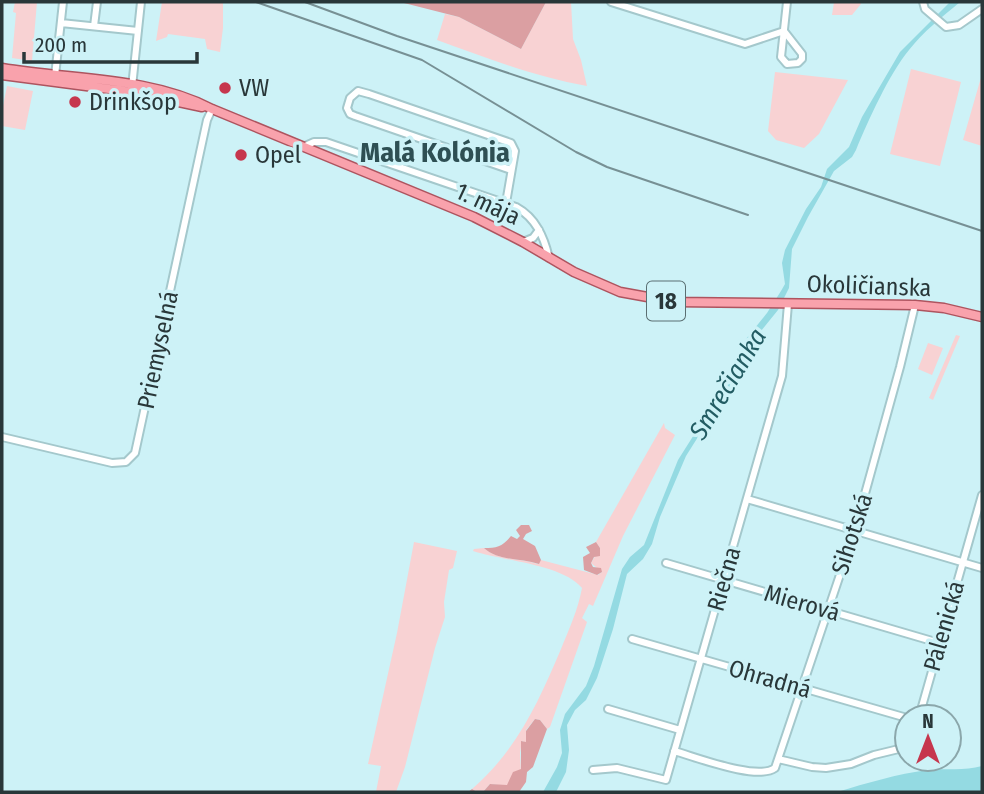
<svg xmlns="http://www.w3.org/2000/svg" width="984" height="794" font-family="'Fira Sans Condensed',sans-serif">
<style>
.green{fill:#f8d2d3}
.forest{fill:#db9fa2}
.water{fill:#94dae2}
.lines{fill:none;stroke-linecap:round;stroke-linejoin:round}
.minor-casing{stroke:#a4c8cc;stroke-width:10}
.major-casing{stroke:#ae545f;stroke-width:11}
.minor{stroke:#fff;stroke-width:6}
.major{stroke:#f9a2ac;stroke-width:8}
.rail{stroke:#779094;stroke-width:2}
.poi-dot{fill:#c6364d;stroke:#cdf2f7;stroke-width:2.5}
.labels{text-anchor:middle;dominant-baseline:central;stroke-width:7;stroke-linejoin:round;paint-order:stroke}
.shield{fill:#cdf2f7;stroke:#5a6f72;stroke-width:2}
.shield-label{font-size:23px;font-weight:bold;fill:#293739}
.poi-label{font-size:24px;fill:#293739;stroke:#cdf2f7;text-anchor:start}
.street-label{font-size:24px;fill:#293739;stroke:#cdf2f7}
.water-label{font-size:26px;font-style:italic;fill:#225c63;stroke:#cdf2f7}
.quarter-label{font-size:28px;font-weight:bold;fill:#2e4f53;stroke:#cdf2f7}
</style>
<rect width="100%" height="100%" fill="#cdf2f7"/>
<path class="green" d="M15,2H37L32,61L12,58L16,13L13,12Z
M162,2H223V28L220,52L207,49L205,39L168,34L167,37L156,41Z
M546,2H571L573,39L581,60L587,86C535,77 487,58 437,40L445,14L459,17L521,49Z
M834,2H860L861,4L852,15H832Z
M911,69L961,82L940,166L890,154Z
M775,72L848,80L819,134L804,148L776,140L768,131Z
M982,74V146L963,140Z
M7,86L33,91L25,130L2,126V111Z
M956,335L960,336L933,400L929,398Z
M928,343L943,348L932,375L918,369Z
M664,423L665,428L675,435L623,536L593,606L589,604L582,618L587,622L550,727L547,729L540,720L535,719L526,730V743L522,741L520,753L521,770L507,786L490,784L483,792H477L472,789C517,750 538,703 561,649C569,629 578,610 582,588C562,564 503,561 473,551L474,549L484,548C499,561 520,558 538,564L541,560L598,575L602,572L591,563L600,548L596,542Z
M414,542L457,551L453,568L449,570L444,602L445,617L435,648L405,767L396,792H376L381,766L368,764L397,633Z"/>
<path class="forest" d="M400,2H546L521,49L459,17Z
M521,525H529L532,531L526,534L523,539L535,546L541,560L539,564C521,558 498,561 484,548C497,548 502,547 511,536L517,539L520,536L516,530Z
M596,542L600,548V556L594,557L591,563L593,567L601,568L602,572L597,575L584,570L583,557L590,553L586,547Z
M535,719L540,720L547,729L533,767L527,772L526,782L519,792H468L472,789L477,792H483L490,784L507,785L513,772L521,769V741L526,742V731Z"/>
<path class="water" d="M950,2H960C942,17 923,32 909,50C889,74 868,121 856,150L852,157L834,171L808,217L792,249L789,288L778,310L756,337L732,390L720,402L686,456L660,517L652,544L643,559L627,574L613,629L597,678L586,700L575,710L567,725L569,750L566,772L556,792H543L557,767L562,753L560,730L565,714L586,686L594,666L622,569L630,557L644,545L678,460L709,411L746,339L767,313L781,291L785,284L782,263L785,250L806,209L821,187L827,169L849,147L862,117L900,52Z
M982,766V792H837C867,783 897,774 928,770C946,768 964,771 982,766Z"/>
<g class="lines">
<defs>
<path id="minor" d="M611,2L745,44L784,31
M923,2L925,9L946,27L959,25L982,9
M61,23L138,31
M94,26L97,2
M784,31L802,54V59L798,63L787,64L781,57L787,2
M55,76L63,2
M132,87L141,2
M303,147L314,142H326L516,207C536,218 544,237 549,258
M506,203L515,151L511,143L369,94L358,91L350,98L347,108L350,114L355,116L511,170
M523,242L533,238L539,230
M2,437L112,463L126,462L135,453L207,120L212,109
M747,499L982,568
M666,563L939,643
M632,639L907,718
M608,709L680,730
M919,717L982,495
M674,751C696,757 757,781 775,768L855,530L900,367L915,305
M778,759L812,767L826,768L851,764L874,755L907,747
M593,770L617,768L666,780L782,376L788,304"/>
<path id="major" d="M2,68C71,80 149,76 212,109L474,217L523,242L574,272L620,292L675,302L915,305L944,308L982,317
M2,75L132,92L202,107"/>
</defs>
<use href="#minor" class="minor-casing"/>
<use href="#major" class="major-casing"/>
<use href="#minor" class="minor"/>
<use href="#major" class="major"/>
<path class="rail" d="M256,2L422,60L576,152L607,167L748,215
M305,2L397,36L982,231"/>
</g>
<g class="poi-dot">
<circle cx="225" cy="88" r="7"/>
<circle cx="75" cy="102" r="7"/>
<circle cx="241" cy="155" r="7"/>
</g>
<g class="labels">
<rect class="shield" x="647" y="281.5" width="38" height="39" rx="5"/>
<g class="shield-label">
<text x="666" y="301">18</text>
</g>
<g class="poi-label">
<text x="239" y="88">VW</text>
<text x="89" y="102">Drinkšop</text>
<text x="255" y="155">Opel</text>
</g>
<g class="street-label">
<text transform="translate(488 204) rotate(25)">1. mája</text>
<text transform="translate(869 286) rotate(2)">Okoličianska</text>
<text transform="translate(158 350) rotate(-78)">Priemyselná</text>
<text transform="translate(852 534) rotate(-72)">Sihotská</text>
<text transform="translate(724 579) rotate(-74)">Riečna</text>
<text transform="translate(802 603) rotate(16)">Mierová</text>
<text transform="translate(944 626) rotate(-74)">Pálenická</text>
<text transform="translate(770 679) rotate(16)">Ohradná</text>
</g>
<g class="water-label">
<text transform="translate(728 384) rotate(-59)">Smrečianka</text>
</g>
<g class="quarter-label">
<text x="435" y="152">Malá Kolónia</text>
</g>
</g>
<rect width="984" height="794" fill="none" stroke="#293739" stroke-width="7"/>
<g transform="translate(928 738)"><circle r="33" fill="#cdf2f7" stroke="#8ba7ab" stroke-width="2"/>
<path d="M0-5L12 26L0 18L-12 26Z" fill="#c6364d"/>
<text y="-10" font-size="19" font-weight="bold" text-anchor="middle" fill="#293739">N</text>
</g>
<path d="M24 52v10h173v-10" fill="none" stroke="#293739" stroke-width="3.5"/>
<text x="35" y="52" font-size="21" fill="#293739" stroke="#cdf2f7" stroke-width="5" paint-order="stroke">200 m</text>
</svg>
